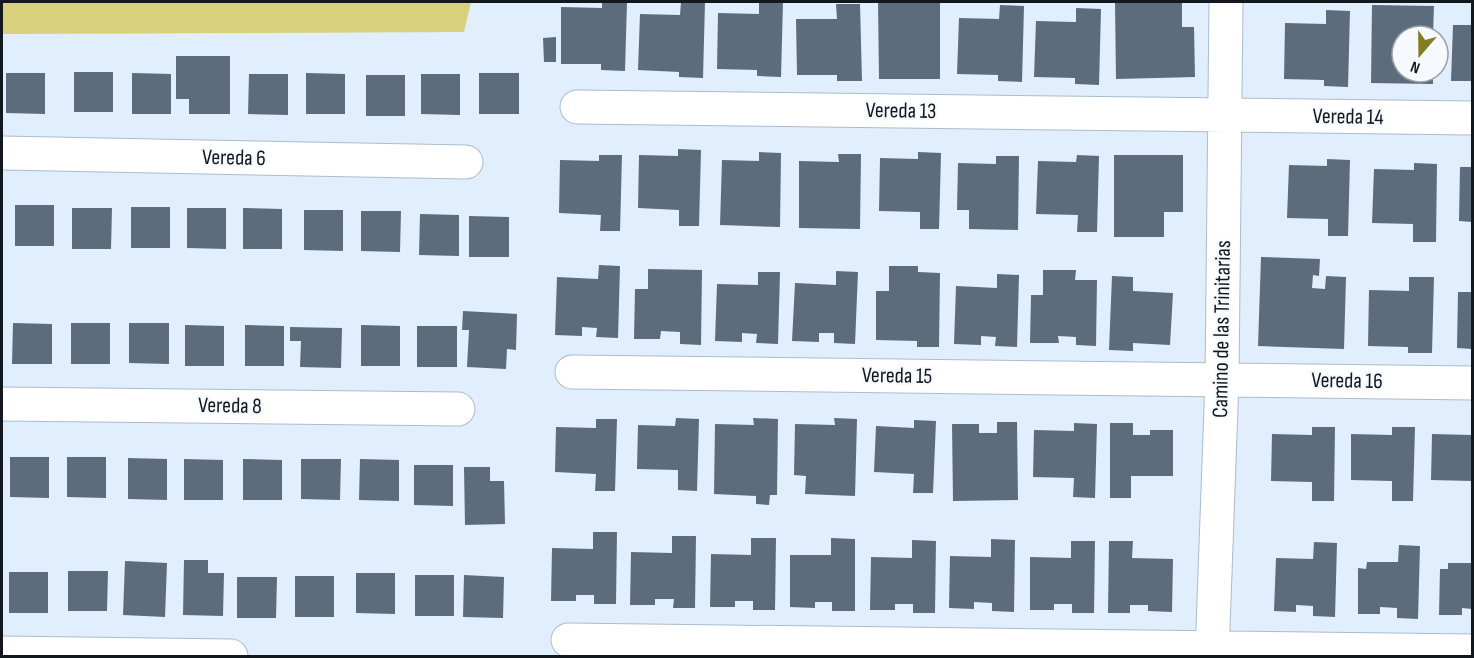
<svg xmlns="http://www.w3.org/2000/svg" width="1474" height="658" font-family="'Sofia Sans Condensed',sans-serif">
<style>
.green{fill:#d8d07a}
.building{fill:#5d6c7c}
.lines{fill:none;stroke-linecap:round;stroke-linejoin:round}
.minor-casing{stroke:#abbcce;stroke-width:35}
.minor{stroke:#fff;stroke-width:33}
.labels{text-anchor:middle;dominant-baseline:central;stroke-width:4.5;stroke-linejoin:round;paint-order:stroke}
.street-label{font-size:22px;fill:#12181e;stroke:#f6fafe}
</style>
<rect width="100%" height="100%" fill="#e0eefd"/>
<path class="green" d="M2,2H471L464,32L2,34Z"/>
<path class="building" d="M602,2H627L625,71L601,70V64H561V7L602,8Z
M681,2H705L703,78L679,77V72L638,70L640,14L680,15Z
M759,2H783L781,77L757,76V70L717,69L718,13L759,14Z
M878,2H940V79H879Z
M1115,2H1182V27H1194L1195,77L1116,79Z
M836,4H860L862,81H837V75H797L796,19H837Z
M1000,5L1024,6L1022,82L998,81V75L957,74L959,18L999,19Z
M1372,5L1434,6L1433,36H1402V72H1433V84L1371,83Z
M1076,8L1101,9L1099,85L1075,84V78L1034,77L1036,21L1076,22Z
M1326,10L1350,11L1348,87L1324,86V80L1284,79L1285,23L1326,24Z
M1453,25H1472V81H1451Z
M556,37V62H544L543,38Z
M176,56H230V114H189V99H176Z
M74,72H113V112H74Z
M6,73H45V114L6,113Z
M132,73L171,74V114H132Z
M306,73L345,74V114H306Z
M479,73H519V114H479Z
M249,74H288V115L248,114Z
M421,74H460V115L421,114Z
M366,75H405V116H366Z
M678,149L701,150L699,226H679V210L638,208L639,155L678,156Z
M759,152L781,153L780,227L720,225L722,160L759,161Z
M918,152L941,153L939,229H920V212L879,211L880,158L918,159Z
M838,154H861L860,229L799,228V161L839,162Z
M599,155H622L620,231H600L601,215L559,213L560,160L599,161Z
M1077,155L1099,156L1097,232H1077L1078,215L1036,214L1038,161L1076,162Z
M1114,155H1183V212H1164V237H1114Z
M996,156H1019L1018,230L969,229V210H957L958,163L996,164Z
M1327,159L1350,160L1348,236H1328V219L1287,218L1289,165L1327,166Z
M1414,163L1437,164L1436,242H1413V224L1372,223L1374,169L1414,170Z
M1460,167H1472V222L1459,221Z
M15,205H54V246H15Z
M131,207H170V248H131Z
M72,208H112L111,249H72Z
M187,208H226V249L187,248Z
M243,208L282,209V249H243Z
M304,210H343V251L304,250Z
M361,211H401L400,252L361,251Z
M420,214L459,215V256L419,255Z
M469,216L509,217V257H469Z
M1261,257L1320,259L1319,276L1313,275L1312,288L1325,289L1326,276L1346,277L1344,349L1258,346Z
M599,265L620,266L618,338L596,337L597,328L582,327V336L555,335L557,277L598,279Z
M889,266H918V272L940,273L939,347H917V341L876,340V291H889Z
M648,269L702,270L701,345L680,344V332L661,331L660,339H634L635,289H648Z
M1043,270H1076L1075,280H1097L1096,346L1076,345V337L1058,336L1059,343H1030L1031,295H1043Z
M836,271L858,272L855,344L834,343V333H819V342L792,341L795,283L836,285Z
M758,272H780L778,344L756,343L757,334L742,333V342L715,341L717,284L758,285Z
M997,274L1019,275L1017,347L995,346L996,337L981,336V345L954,344L956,286L997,288Z
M1112,276L1133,277V291L1173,293L1170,345L1133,343V351L1109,350Z
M1409,277H1434L1432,353H1408V347L1368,346L1369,290L1409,291Z
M1458,292H1472V349L1457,348Z
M463,311L517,314L516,350L507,349L506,369L467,367L469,330H462Z
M13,323L52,324V364H12Z
M71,323H110V364H71Z
M129,323H169V364L129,363Z
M185,325L224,326V366H185Z
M245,325L284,326V366H245Z
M361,325L400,326V366H361Z
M417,326H457V367H417Z
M290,327L342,328L341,368L300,367L301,341H290Z
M676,418L699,419L697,491L678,490V470L637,469L638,425L675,426Z
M753,418L778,419L777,495H770L769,505L756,504V496L714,494L715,424L754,425Z
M834,418L857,419L855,496L805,494L806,476L794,475L795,424L835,425Z
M596,419H617L615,491H595L596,474L555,472L556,427L596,428Z
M914,420L936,421L933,493H913L914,474L874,472L876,426L914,428Z
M997,422H1017L1018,500L953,501L952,424H979V433H997Z
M1074,423L1097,424L1095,498L1073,497L1074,478L1033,477L1034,430L1074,431Z
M1110,423H1133V435H1150V430H1173V476H1131V498H1110Z
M1312,427H1335L1334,501H1312V482L1271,481L1272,434L1312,435Z
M1392,427H1415L1413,501H1392V481L1351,480V434L1392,435Z
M1432,434L1472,435V481L1431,480Z
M10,457H49V498L10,497Z
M67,457H106V498L67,497Z
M128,458L167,459V500L128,499Z
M184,459L223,460V500H184Z
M243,459L282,460V500H243Z
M301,459H341L340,500L301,499Z
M360,459L399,460V501L359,500Z
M414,465H453V506L414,505Z
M464,467H490V481H504L505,524L465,525Z
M593,532H617L616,604H594V595H576V601H551L552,548L593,549Z
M672,536H696L695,608H673L674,599H655V605H630L631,552L672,553Z
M751,538H776L775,610H753V601H735V607H710L711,554L751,555Z
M831,538L855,539V611H832V602H815V608L790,607V555H831Z
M991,539L1015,540L1014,612L992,611V603L974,602V609L949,608L950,556L991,557Z
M912,540L936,541L935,613H913V604H895V610H870L871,557L912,558Z
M1071,541H1095L1094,613H1072V604H1054V610H1030V557L1071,558Z
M1109,541H1133L1132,558L1173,559L1172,612L1148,611V605H1130V613H1108Z
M1314,542L1337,543L1335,617L1313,616V606L1296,605V612L1274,611L1276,558L1313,559Z
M1399,545L1420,546L1418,619L1397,618V608L1380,607V614H1358V568L1366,569L1367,562H1398Z
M184,560H208V573H224L223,616L183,615Z
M125,561L167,563L165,617L123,615Z
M1448,563H1472V609L1462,608V615H1439L1440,569H1448Z
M68,571H108L107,611H68Z
M9,572H48V613H9Z
M356,573H395V614L356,613Z
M415,575H454V616H415Z
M464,575L504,577L503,618L463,617Z
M295,576H334V617H295Z
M237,577H277L276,618H237Z"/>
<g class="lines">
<defs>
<path id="minor" d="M577,107L1472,118
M2,153L466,162
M572,372L1472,383
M2,404L458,409
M568,640L1472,651
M2,653L231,656
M1212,656L1222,380L1226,2"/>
</defs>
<use href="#minor" class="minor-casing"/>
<use href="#minor" class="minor"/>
</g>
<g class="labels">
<g class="street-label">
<text transform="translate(901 111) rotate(1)">Vereda 13</text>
<text transform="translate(1348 117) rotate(1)">Vereda 14</text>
<text transform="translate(234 158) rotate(1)">Vereda 6</text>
<text transform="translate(1222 329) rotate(-89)">Camino de las Trinitarias</text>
<text transform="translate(897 376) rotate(1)">Vereda 15</text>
<text transform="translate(1347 381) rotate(1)">Vereda 16</text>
<text transform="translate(230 406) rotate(1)">Vereda 8</text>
</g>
</g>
<rect width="1474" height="658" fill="none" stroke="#12181e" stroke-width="6"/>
<g transform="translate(1420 54) rotate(200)"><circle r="28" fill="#f6fafe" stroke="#9ba0a4" stroke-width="1.5"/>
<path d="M0-4.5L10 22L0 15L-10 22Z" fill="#847c22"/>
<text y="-9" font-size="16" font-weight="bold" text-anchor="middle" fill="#12181e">N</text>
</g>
</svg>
